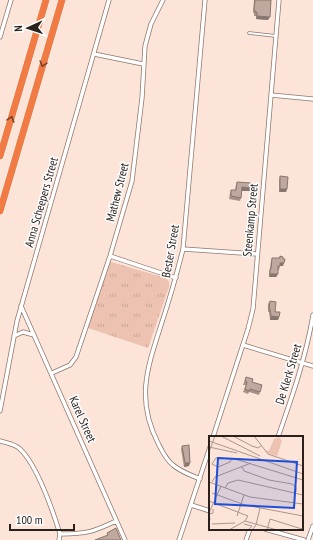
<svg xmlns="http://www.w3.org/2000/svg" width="313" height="540" font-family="'PT Sans Narrow',sans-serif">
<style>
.park{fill:url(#park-tufts)}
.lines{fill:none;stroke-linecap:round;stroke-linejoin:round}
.service-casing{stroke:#8d776d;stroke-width:3.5}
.minor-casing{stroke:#8d776d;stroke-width:5}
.motorway-casing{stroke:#fff;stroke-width:8}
.service{stroke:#fff;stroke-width:2}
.minor{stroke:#fff;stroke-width:3.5}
.motorway{stroke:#f07b44;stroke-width:7}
.wall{fill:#a69088}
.shaded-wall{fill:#87766f}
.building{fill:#c1a89e;stroke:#87766f}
.oneway{stroke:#79452d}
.labels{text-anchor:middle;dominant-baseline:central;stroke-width:3;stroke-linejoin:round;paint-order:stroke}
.street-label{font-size:12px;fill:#2a211d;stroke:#fff}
.inset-road{fill:none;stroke:#a9968e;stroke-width:1}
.view{fill:#1d4ed8;fill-opacity:0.15;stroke:#1d4ed8;stroke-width:2}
.inset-edge{fill:none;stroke:#2a211d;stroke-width:2}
</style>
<defs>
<pattern id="park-tufts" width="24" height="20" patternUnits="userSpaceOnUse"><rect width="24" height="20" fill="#edc2b0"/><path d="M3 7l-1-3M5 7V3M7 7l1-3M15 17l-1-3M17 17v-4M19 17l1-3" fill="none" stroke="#cba697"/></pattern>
</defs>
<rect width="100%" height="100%" fill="#fde4d9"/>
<path class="park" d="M111,262L166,278L169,282V287L148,348L88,328L108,265Z"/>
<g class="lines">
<defs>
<path id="service" d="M249,33L276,36"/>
<path id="minor" d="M0,37L11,0
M94,54L143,64
M271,95L313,99
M183,249L257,254
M110,256L176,278
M21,306L125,540
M14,336L23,332L34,335
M243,345L313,366
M52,373L70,365L76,357L110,256L132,181L142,98L145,46L151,24L163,0
M0,411L17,321L109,0
M213,437L248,329L253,309L279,0
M278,437C292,397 306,357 313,315
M0,441C7,443 15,444 20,449C37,465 53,511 60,534
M200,479C191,475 181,472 173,465C166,460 162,451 158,443C135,398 148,366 162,322C170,298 177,273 183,249L205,0
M191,505L210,511
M265,529L304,540
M60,534C86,534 93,532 116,521
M59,540L60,534
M179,540L210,447
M246,540L250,529
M308,540L313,526"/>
<path id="motorway" d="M0,156L46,0
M0,211L62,0"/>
</defs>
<use href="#service" class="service-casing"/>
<use href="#minor" class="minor-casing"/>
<use href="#motorway" class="motorway-casing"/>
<use href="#service" class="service"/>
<use href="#minor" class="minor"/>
<use href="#motorway" class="motorway"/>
</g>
<path class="wall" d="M254,0H271L268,20L256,19V16H254V13H253Z
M280,176L287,189L286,192H279V180Z
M237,182L251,188L250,191H242L241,198L240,201L229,199L230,193L231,190H235L236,185Z
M280,256L283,266H280L279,270H278V274L276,277H269V272L270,269L271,261L272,258H279Z
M270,301L279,317L278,320H270L269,312H268V304Z
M246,377L252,382L262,385L259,395L249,392L248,394L243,392L246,385H243Z
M182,446L189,466L184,467L181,449Z"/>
<path class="shaded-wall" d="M257,16L270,17L268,20L256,19Z
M242,187L251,188L250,191H241Z
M280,189H287L286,192H279Z
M280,263H284L283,266H279Z
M270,274H278L276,277H269Z
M271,316L279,317L278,320H270Z
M185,463H190L189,466L184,467Z"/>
<path class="building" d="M255,0H271L270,17L257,16V12H255V10H254Z
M280,176L288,177L287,189H280Z
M237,182L251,183V188L242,187L241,198L231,196V190H236Z
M280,256L283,257V259H285L284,263H280V266H278V274H270V269H271L272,258H280Z
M270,301L276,302L275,312H280L279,317L271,316L270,309H269Z
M246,377L253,379L252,382L262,385L260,392L250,389L249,391L245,389L247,382L245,381Z
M189,445L190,463H185L182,446Z
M116,528L121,540H95L108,535L107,533Z"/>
<defs><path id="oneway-chevron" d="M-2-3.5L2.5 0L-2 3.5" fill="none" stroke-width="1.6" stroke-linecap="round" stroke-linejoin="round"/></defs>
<g class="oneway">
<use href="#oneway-chevron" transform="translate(43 64) rotate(106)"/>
<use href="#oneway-chevron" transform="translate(11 119) rotate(-74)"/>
</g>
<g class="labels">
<g class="street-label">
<text transform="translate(117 192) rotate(-76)">Mathew Street</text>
<text transform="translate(41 202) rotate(-74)">Anna Scheepers Street</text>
<text transform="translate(250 220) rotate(-85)">Steenkamp Street</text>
<text transform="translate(170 251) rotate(-80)">Bester Street</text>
<text transform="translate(288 374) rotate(-73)">De Klerk Street</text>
<text transform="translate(83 419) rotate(66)">Karel Street</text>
</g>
</g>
<g transform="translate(209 436)">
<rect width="94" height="94" fill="#fde4d9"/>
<path d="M70,1L73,5L68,20L59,17L56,14L60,15L65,3Z" fill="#edc2b0"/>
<path class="inset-road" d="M12,0L51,20M24,0L43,10L49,12L52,10M45,0L59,18L94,30M0,5L94,38M0,11L28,17M0,16L6,0M9,31L3,28L7,22L26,23L94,44M9,31L21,26L23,22M33,31L35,35L60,44L83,48L87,51V56M0,46L41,61L94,68M3,46L6,41L42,27M16,52L19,47L29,44L94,59M3,57L36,69L94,80M0,65L39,80L36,85L20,94M0,77L12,50M28,80L35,59M1,84L0,78L4,77V73M36,85L68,94M3,88L26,87M35,88L43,90L39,94M43,94L47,89L51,72M58,94L61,83L93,93"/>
<path class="view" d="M9,22L88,26L85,72L6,68Z"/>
<rect width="94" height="94" class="inset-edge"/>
</g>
<g transform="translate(28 28) rotate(267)" stroke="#ffffff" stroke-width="3" paint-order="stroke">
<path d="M0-3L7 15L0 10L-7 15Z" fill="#2a211d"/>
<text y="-6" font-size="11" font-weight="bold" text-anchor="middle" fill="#2a211d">N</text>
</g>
<path d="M10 524v6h64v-6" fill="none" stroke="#2a211d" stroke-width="2"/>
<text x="16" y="524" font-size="12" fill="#2a211d" stroke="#ffffff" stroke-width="3" paint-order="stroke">100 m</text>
</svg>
